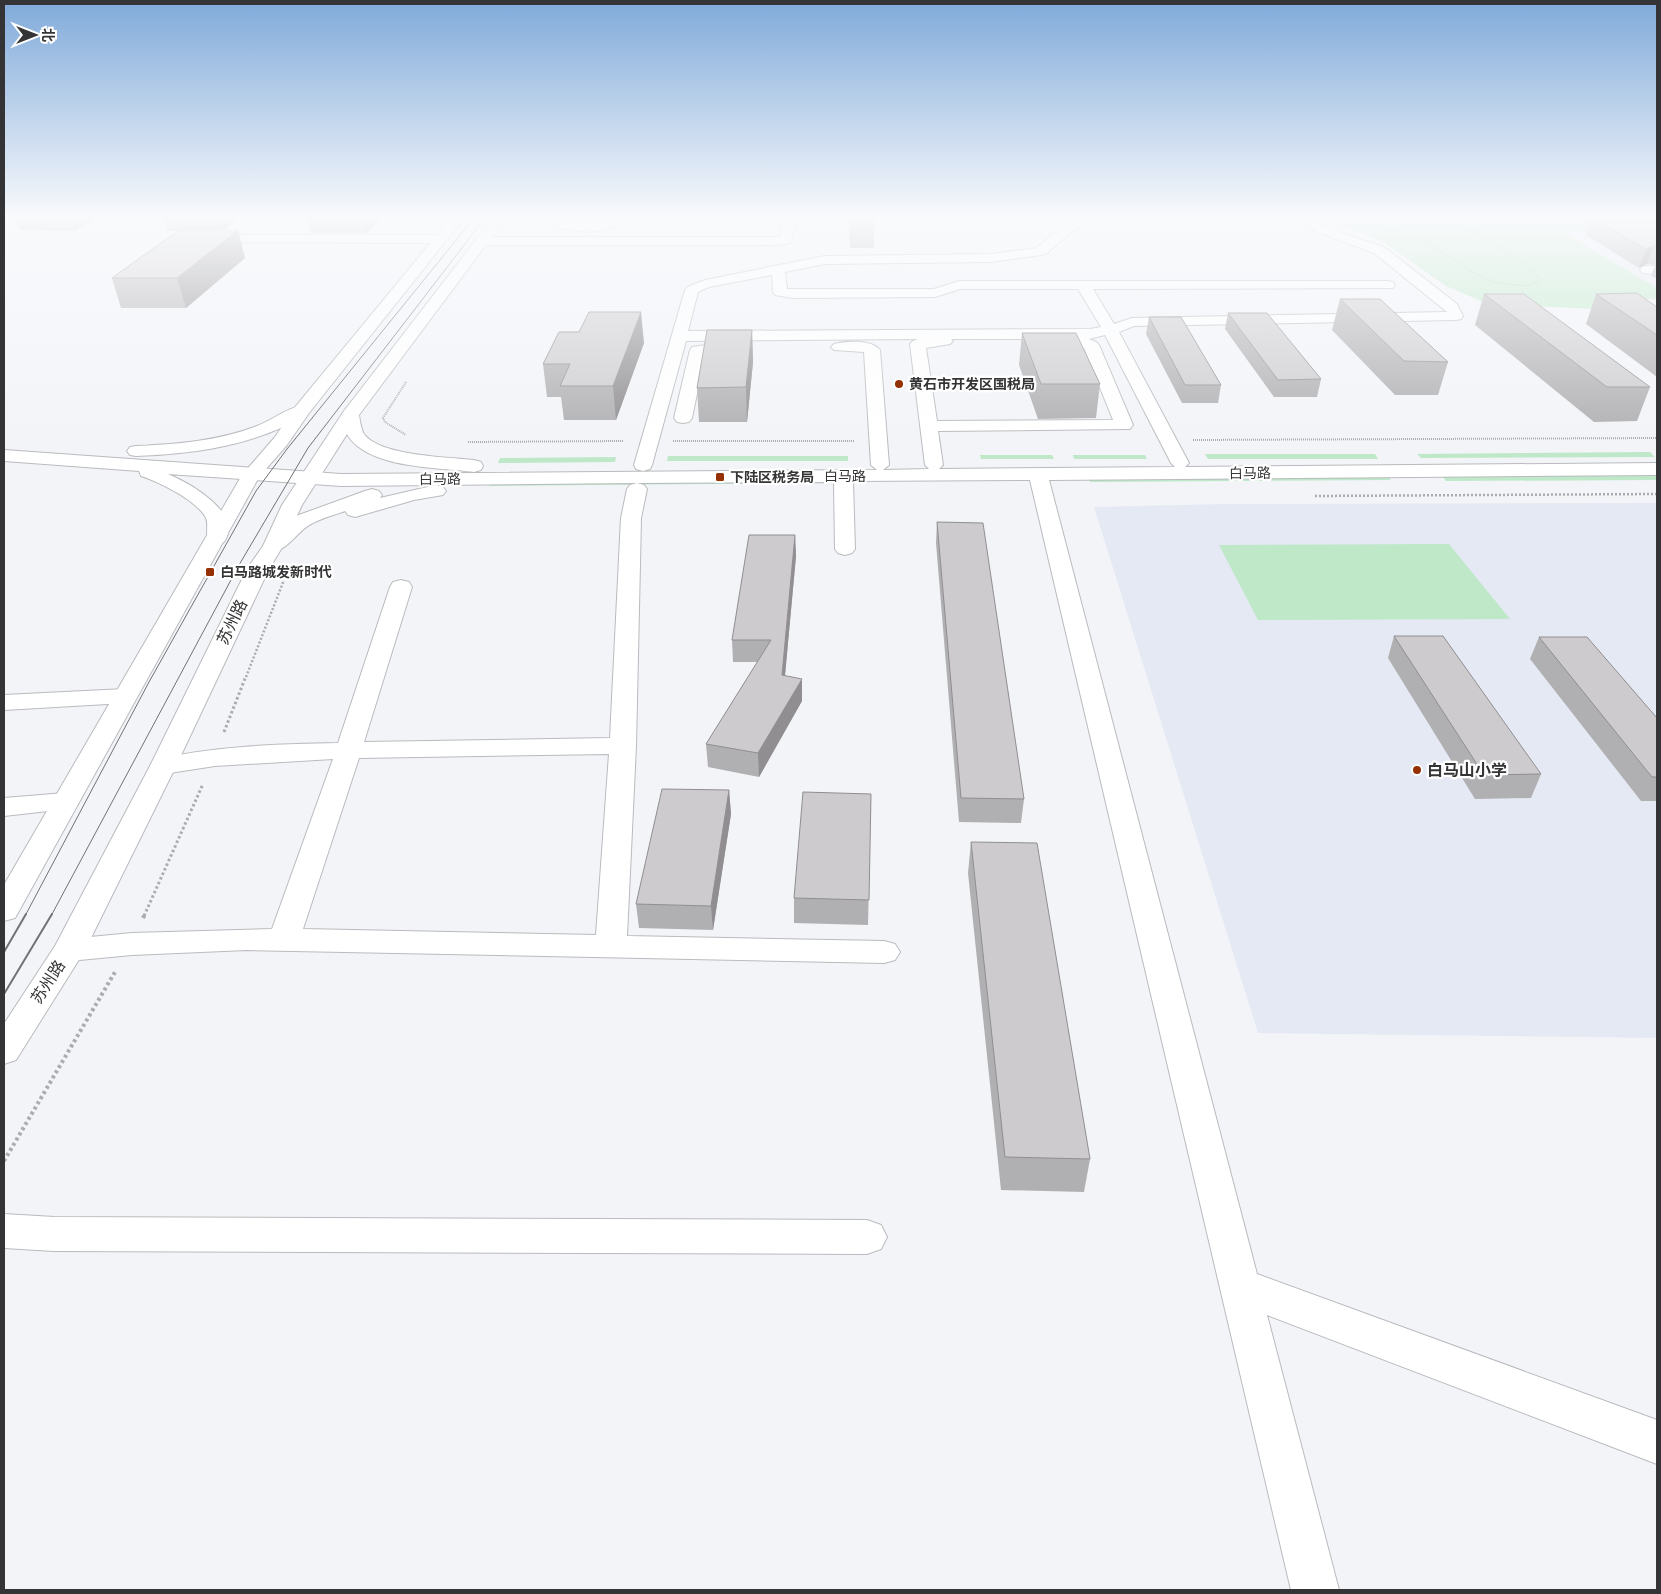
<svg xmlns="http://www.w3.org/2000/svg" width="1661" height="1594" font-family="Cabin,'Noto Sans SC',sans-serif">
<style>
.built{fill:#e4e9f3}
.green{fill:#bee8c8}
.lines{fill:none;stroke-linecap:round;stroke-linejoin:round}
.minor-casing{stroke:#b9bbbe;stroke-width:2}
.major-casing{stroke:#b9bbbe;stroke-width:2}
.path-far4{stroke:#aaacaf;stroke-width:1;stroke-dasharray:1 1;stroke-linecap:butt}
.path-far3{stroke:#aaacaf;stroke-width:2;stroke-dasharray:1 1;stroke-linecap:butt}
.path-far2{stroke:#aaacaf;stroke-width:2.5;stroke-dasharray:2 2;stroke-linecap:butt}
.path-far1{stroke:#aaacaf;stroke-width:3;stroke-dasharray:2.5 2.5;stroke-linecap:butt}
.path{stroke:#aaacaf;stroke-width:4;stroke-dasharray:3 3;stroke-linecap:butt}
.minor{fill:#fff;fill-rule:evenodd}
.major{fill:#fff;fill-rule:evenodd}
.tram-far1{stroke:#727275;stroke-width:1}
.tram{stroke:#727275;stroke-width:2}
.wall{fill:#b0afb1}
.shaded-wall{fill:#908e90}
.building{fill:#cdcbce;stroke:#908e90}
.poi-dot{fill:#953000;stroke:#fff;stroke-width:2}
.labels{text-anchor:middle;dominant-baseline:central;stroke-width:4.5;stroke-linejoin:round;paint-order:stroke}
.far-poi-label{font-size:14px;font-weight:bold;fill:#343436;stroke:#fff;text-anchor:start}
.far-street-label{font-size:14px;fill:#343436;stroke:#fff}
.street-label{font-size:16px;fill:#343436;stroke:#fff}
.poi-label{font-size:16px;font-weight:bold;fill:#343436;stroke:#fff;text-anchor:start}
</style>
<rect width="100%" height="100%" fill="#f2f4f8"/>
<path class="built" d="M1657,218V288L1562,231H1624Z
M1657,503V1038L1258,1033L1094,507L1226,504Z"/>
<path class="green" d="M1323,218H1604L1625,231L1563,232L1657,288V299L1606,300L1620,310L1488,304L1446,286L1383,242Z
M1650,452L1655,457L1421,458L1417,454Z
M1205,454H1375L1378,459H1208Z
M980,455H1052L1054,459H981Z
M1073,455H1145L1147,459H1074Z
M668,456H848V461H667Z
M616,457L615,462L498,463L500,458Z
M1657,475V480L1446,481L1442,476Z
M1387,476L1391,480L1090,482L1088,477Z
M806,478V483L489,486L492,481Z
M1449,544L1510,619L1258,620L1219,545Z"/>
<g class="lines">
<defs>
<path id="minor" d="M545,218C559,218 571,224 586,224C600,224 612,218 626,218C607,239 569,231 546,223Z
M784,218H796L792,240L790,243L778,245H483L477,241L483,237H780Z
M1078,218H1095L1074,229L1046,254L1041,255L991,262L825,264L785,272L787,289H934L959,281H1388L1393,282L1395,285L1393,288L1093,289L1114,324L1132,318L1447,312L1374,253L1307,228L1297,218H1311L1315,222L1344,234L1384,247L1457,304L1463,316L1461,319L1456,320L1134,326L1119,332L1189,463L1185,467L1657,463V475L1049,480L1257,1274L1657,1420V1464L1267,1315L1339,1590H1291L1030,480L853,481L855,549L852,553L845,555L838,553L835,549L834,482L637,483L644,485L647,489L641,518L636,746L627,936L884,941L895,944L900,952L895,960L884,963L247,950L132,955L69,961L58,958L53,950L58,942L69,939L132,933L272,929L333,759L215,766L163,774L154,772L150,766L154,760C213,746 278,744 338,743L390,587L393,582L401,580L409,582L412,587L364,742L610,738L621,518L627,489L630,485L637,483L341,486L168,474C189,483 244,513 224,542L217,544L210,542C204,534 210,524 205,516C194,499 159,482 141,476L139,471L4,461V450L341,474L877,470L871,465L864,352L834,350L831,347L834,344C846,341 872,339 880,350L889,465L883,470L929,469L925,465L910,344L913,341L918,339L686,341L652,465L650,469L643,471L636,469L634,465L685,290L687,287L705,280L825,256L991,254L1037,248L1066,223ZM772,275L773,292L775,295L793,298L935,297L960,289H1078L1101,327L1090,329L688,331L698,292L709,287ZM1105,335L1171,463L1175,467L939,469L943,465L938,431L1130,429L1133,425L1099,345L1096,342L1089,339ZM951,339H1056L1058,343L1077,345L1084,348L1113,420L937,421L926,348L950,344L953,341ZM609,754L596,935L303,929L359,758Z
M204,235H440L446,239L440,243L200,242L198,239Z
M1647,266H1657V274L1642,273L1640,270L1642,267Z
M728,342L733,344L736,347L733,350L705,354L692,418L689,422L683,423L677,422L674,418L690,350L692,347Z
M302,405L308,406L311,410C305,417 293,423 285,426C238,448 188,454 136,456L130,455L127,451L130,447L136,446C177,444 218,441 257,426C272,420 286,409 302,405Z
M436,485L443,487L446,491L443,495L414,500L355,517L348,515L345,511C334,515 322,518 311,524C295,532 286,556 266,550L263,546L296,516L365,491L372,489L379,491L382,495L380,498Z
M125,689L134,691L137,696L134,701L125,703L4,710V695Z
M65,793L75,796L79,802L75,808L4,816V798Z
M4,1214L54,1217L867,1220L881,1225L887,1237L881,1249L867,1254L54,1251L4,1248Z"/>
<path id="major" d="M451,218H464L309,413L287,445L259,477L19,911L15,918L4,921V885L242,475L275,437L296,406Z
M493,218H506L359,415C360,421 361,429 364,434C380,456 448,457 474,460L481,462L483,466L481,470L474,472C438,467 367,469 347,434L302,505L283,546L269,569L176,766L85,950L16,1060L4,1064V1024L55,946L150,766L247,569L263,546L282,505L344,411Z"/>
</defs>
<use href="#minor" class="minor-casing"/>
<use href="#major" class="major-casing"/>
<path class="path-far4" d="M1364,218L1376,226
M1387,229L1428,243L1474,273L1496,283L1527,286L1540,281C1536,264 1464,226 1446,218"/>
<path class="path-far3" d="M406,382L383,418L385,422L406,435
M1193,440L1657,438
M673,441H854
M468,442L624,441"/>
<path class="path-far2" d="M1315,496L1657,494
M246,677L284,580"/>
<path class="path-far1" d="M224,732L246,676
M144,916L203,784"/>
<path class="path" d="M143,918L145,914
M4,1161L115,972"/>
<use href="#minor" class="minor"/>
<use href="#major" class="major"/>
<path class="tram-far1" d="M25,916L149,682L256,491L287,449L474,218
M51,916L239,565L308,448L485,218"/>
<path class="tram" d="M4,952L26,914
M4,994L52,914"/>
</g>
<path class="wall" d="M16,218H96L75,231L20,230Z
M163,218H238L224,230L245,258L186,308H121L112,278L177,231H167Z
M308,218H381L367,233H311Z
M848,218H874V248H850Z
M1591,218H1657V279L1651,276L1655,265L1647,264L1639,268L1586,235Z
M1484,294L1650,387L1637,421L1594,422L1475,325Z
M1596,294L1657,307V377L1586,324Z
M1340,299L1448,362L1438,395H1395L1332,330Z
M1228,313L1321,379L1317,397H1274L1225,329Z
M1149,317L1221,385L1218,403H1182L1146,334Z
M752,330L753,362L747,422H699L697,388Z
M1022,333L1100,384L1096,418L1038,419L1019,365Z
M644,343L616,420H564L561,397H547L543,364Z
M937,522L1024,799L1021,823L959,822L936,543Z
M795,535L796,556L785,675L802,701L759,777L708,767L706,744L758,662H733L732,640Z
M1394,636L1541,774L1531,798L1475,799L1388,658Z
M1539,637L1657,718V801H1641L1530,659Z
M729,790L731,814L713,930L639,928L636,904Z
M871,794L868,925L794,923V898Z
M971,842L1090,1159L1084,1192L1001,1190L968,873Z"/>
<path class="shaded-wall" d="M71,218H96L75,231Z
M219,218H238L222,231Z
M364,218H381L367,233Z
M238,230L245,258L186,308L177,278Z
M1653,246L1647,264L1639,268L1646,249Z
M641,312L644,343L616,420L613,386Z
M752,330L753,362L747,422L746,387Z
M795,535L796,556L783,697L782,675Z
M802,679V701L759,777L758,753Z
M729,790L731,814L713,930L711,906Z"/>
<path class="building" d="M850,218H874L875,221H851Z
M1592,218H1657V246H1653L1646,249Z
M179,230H238L177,278H112Z
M1637,293L1657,307V335L1596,294Z
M1484,294H1524L1650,387H1607Z
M1340,299H1380L1448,362L1404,361Z
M589,312H641L613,386H560L570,364H543L559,332H579Z
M1228,313H1267L1321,379L1278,380Z
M1149,317H1181L1221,385H1185Z
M707,330H752L746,387L697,388Z
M1022,333H1076L1100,384H1041Z
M937,522L983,523L1024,799L961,798Z
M749,535H795L782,675L802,679L758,753L706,744L771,640H732Z
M1394,636H1443L1541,774L1484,775Z
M1539,637H1587L1657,718V777H1652Z
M662,789L729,790L711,906L636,904Z
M803,792L871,794L869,900L794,898Z
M971,842L1037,843L1090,1159L1005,1157Z"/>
<linearGradient id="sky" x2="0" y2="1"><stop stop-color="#80aada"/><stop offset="0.49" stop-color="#f9fafc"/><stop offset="1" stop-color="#f9fafc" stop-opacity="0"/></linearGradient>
<rect width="1661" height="442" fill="url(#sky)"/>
<g class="poi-dot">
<circle cx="899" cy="384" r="5"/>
<rect x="715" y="472" width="10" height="10" rx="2.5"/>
<rect x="205" y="567" width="10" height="10" rx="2.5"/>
<circle cx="1417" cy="770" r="5"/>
</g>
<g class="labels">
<g class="far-poi-label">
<text x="909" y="384">黄石市开发区国税局</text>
<text x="730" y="477">下陆区税务局</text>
<text x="220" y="572">白马路城发新时代</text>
</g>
<g class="far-street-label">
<text transform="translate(1250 473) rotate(-1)">白马路</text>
<text x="845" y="476">白马路</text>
<text transform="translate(440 479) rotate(-1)">白马路</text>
</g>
<g class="street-label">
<text transform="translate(232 622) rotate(-64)">苏州路</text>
<text transform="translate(48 982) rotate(-57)">苏州路</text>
</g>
<g class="poi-label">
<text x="1427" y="770">白马山小学</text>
</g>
</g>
<rect width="1661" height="1594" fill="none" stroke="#343436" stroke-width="10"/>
<g transform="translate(35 35) rotate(90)" stroke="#ffffff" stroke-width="4" paint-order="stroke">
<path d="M0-4L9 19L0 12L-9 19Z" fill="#343436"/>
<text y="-8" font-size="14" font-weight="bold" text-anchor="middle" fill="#343436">北</text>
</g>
</svg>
